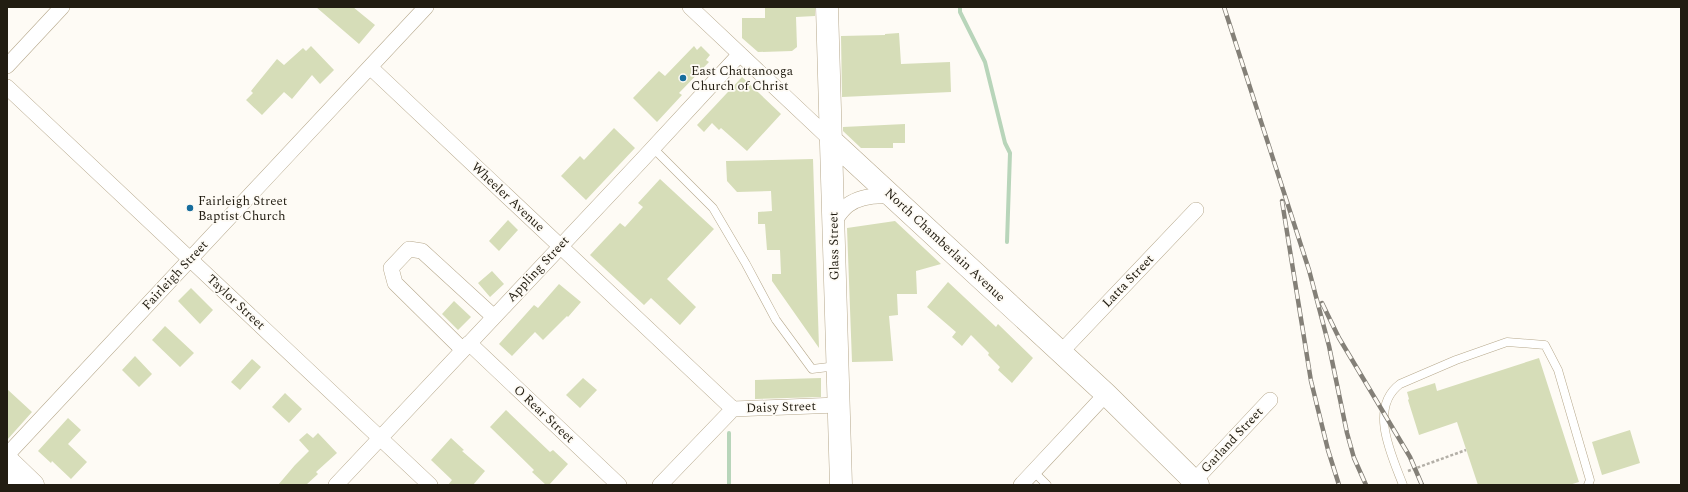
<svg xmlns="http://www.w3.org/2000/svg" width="1688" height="492" font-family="Spectral,serif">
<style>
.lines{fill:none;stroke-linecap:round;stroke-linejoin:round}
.stream{stroke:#b8d5ba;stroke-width:4}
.building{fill:#d6ddb8}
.lane-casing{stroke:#b6a88c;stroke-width:9}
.street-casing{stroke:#b6a88c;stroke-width:16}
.secondary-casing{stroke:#b6a88c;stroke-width:23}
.path{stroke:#b3afa7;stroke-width:2.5;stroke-dasharray:3 2;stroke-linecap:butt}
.lane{stroke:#fff;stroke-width:8}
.street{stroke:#fff;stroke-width:15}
.secondary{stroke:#fff;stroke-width:22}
.rail-casing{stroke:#848078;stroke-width:4.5}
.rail{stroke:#fefbf5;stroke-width:3;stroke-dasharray:9;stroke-linecap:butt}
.poi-dot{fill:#176d9d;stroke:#fefbf5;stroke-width:1.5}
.labels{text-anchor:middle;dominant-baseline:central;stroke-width:3.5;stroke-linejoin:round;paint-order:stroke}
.poi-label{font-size:13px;fill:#221d12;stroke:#fefbf5;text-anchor:start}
.street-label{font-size:13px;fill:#221d12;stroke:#fefbf5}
</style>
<rect width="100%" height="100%" fill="#fefbf5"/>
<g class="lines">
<path class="stream" d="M960,7V12L985,62L1005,143L1010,153L1007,242
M729,433V485"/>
</g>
<path class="building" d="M316,7H353L375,25L359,44Z
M765,7H815V16L796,17L797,47L792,51L758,52L742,38V18H765Z
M899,33L901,64L950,62L951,92L842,97L841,36L885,35V34Z
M311,46L334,70L320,84L312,75L292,99L284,92L262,115L246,100L253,93L251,91L277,59L284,65L303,48L306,51Z
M694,46L697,50L701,46L710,55L706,60L709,62L679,93L682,95L657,122L633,98L659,71L665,76Z
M742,77L781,114L747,151L721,128L719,130L712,123L704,132L697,125Z
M905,124V143H893V148H861L843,131V127Z
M614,128L635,148L586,200L561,176L580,156L584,160Z
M813,159L819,348L772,281V274H781L780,250H767L765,224H758V212L772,211L771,191L737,192L727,181L726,161Z
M660,179L714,229L667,279L696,307L680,325L651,298L644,305L590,255L620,223L625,227L643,207L638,203Z
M508,220L518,230L499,251L489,241Z
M895,221L941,264L916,271L917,294H897L898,315L889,316L893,361L852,362L847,228Z
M492,271L504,284L490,297L478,283Z
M948,282L996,327L998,324L1033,358L1012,383L998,370L1000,367L988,355L989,353L971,335L962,346L952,337L956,332L927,307Z
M559,284L581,302L568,317L567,316L543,340L535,332L512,356L499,344L534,305L538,308Z
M191,288L213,310L200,324L178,301Z
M454,301L471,317L458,330L442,314Z
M165,326L194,353L180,367L152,340Z
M135,356L152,374L139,387L122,370Z
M1539,358L1579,482L1569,485H1478L1457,422L1419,435L1408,400L1409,399L1407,392L1435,383L1437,391Z
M252,359L261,367L240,390L231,382Z
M583,378L597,390L580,408L566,395Z
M821,378V397L755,399V380Z
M7,389L32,412L7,440Z
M285,393L302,409L289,423L272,407Z
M506,410L550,452L553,450L568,464L549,485H546L532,472L534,470L490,427Z
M68,418L81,430L68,444L87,462L71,479L52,461L51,463L38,451Z
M1630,430L1640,463L1602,475L1592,442Z
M307,433L313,438L318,433L337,453L316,472L318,474L306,485H278L295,465L309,451L299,440Z
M451,438L464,450L462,451L485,471L473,485H448L452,480L431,460Z"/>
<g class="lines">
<defs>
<path id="lane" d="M653,148L713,208L746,264L776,320L812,369L837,366
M1034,472L1047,485
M1403,485C1392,456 1368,408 1400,384L1456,360L1507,342L1545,345L1558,370L1590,480L1588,485"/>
<path id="street" d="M690,7L831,140
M7,66L62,7
M370,67L733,409
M7,87L430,485
M833,222C838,217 842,209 848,205C860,196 877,195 891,196
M469,343L619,485
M463,350L395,283L391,268L409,249L422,251L494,317
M1061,352L1196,210
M7,455L426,7
M1194,481L1270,400
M9,485L20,473
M336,485L641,161L740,54
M660,485L733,409L838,405
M1021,485L1106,394"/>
<path id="secondary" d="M827,7L841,485
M831,140L1106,394L1198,485
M7,460L33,485"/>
</defs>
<use href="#lane" class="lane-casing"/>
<use href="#street" class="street-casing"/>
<use href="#secondary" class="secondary-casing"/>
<path class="path" d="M1408,471L1466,450"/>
<use href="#lane" class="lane"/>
<use href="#street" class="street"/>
<use href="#secondary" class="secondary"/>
<defs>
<path id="rail" d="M1224,7L1309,270L1329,346L1347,433L1354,458L1366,485
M1282,201L1311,381L1328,450L1339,485
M1322,303L1339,338L1410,457L1422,485"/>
</defs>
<use href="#rail" class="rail-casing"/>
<use href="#rail" class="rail"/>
</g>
<g class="poi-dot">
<circle cx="683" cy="78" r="4"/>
<circle cx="190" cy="208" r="4"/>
</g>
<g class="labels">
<g class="poi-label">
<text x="691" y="71">East Chattanooga<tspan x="691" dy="15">Church of Christ</tspan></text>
<text x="198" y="201">Fairleigh Street<tspan x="198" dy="15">Baptist Church</tspan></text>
</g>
<g class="street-label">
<text transform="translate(508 197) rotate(43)">Wheeler Avenue</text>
<text transform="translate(945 245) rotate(43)">North Chamberlain Avenue</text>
<text transform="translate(834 246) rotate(-91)">Glass Street</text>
<text transform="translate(538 269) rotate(-47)">Appling Street</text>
<text transform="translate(175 275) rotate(-47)">Fairleigh Street</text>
<text transform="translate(1128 281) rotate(-46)">Latta Street</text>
<text transform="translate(236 302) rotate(43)">Taylor Street</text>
<text transform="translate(781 407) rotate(-2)">Daisy Street</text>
<text transform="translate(544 414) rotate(43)">O Rear Street</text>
<text transform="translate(1232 440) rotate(-47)">Garland Street</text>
</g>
</g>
<rect width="1688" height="492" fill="none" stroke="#221d12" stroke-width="16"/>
</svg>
